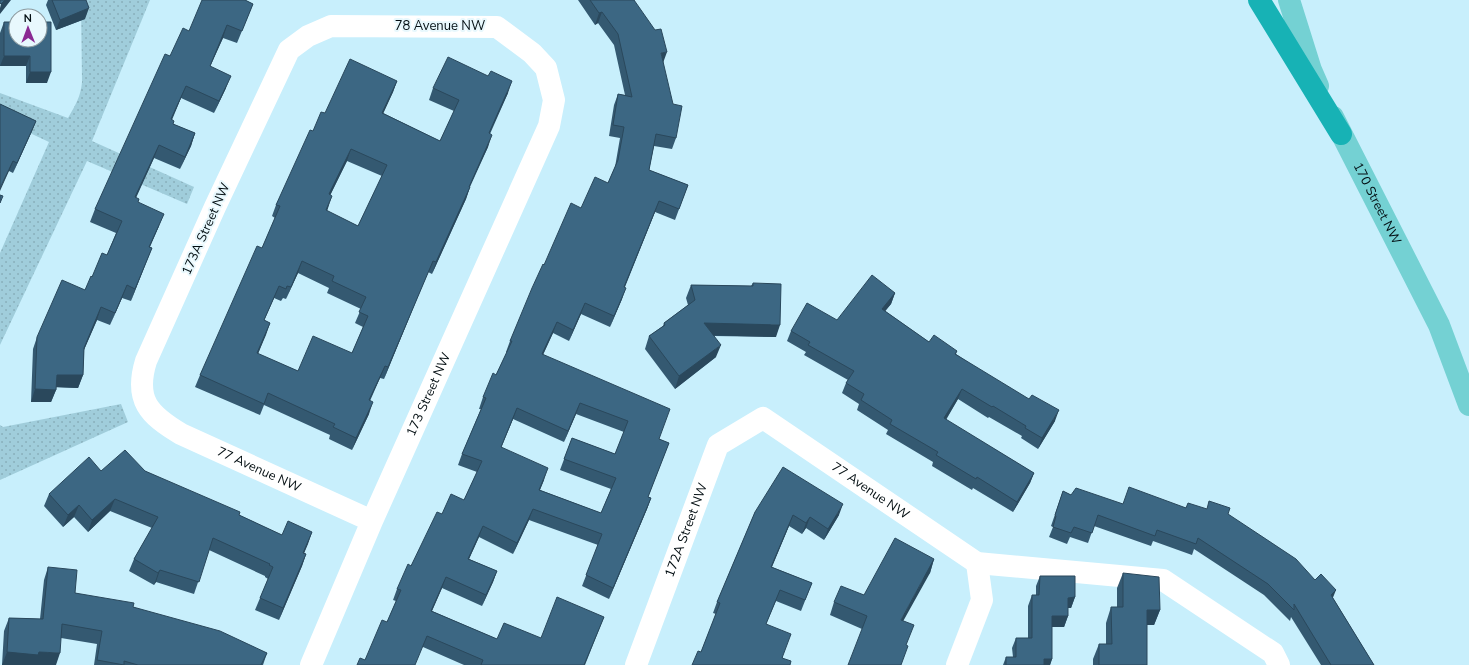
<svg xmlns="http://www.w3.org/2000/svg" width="1469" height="665" font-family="'Nunito Sans',sans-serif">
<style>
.grass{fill:url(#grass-dots)}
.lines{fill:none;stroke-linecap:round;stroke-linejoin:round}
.minor{stroke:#fff;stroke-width:22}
.major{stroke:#74d1d3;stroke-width:22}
.highway{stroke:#17b2b5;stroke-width:22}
.wall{fill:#345971;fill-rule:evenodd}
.shaded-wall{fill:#2a485c}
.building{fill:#3c6783;stroke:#2a485c;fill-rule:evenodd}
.labels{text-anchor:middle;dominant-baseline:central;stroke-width:4;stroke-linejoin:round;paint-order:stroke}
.street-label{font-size:13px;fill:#020d11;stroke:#e8f8fd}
</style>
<defs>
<pattern id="grass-dots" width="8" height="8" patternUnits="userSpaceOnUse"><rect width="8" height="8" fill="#a0cddb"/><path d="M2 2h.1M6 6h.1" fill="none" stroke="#88afbb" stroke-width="1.8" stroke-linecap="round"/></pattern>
</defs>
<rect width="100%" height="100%" fill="#c8effc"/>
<path class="grass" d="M81,0H150L92,141L194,187L187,204L87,161L0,345V253L49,142L0,119V93L68,118C75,106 81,96 82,82Z
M121,404L128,422L0,480V425L3,427Z"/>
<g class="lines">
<g class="minor">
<path id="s1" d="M311,665L372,521L549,126L554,100L546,68L532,53L497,27L331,26L308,36L289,50L215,207L146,361C134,400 149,415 181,434L372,521"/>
<path id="s2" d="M636,665L718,445L763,418L977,563L1163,580L1273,653L1279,665"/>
<path d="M957,665L982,600L977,563"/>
</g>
<g class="major">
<path d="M1289,0L1311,70L1318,86"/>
<path id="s3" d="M1333,117L1439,325L1469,405"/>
</g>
<path class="highway" d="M1259,0L1341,134"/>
</g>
<path class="wall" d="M48,0H86L85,19L56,30L46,5Z
M245,0L253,4L237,43L223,38L210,66L226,88L214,113L181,98L172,120L173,124L195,133L191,146L180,169L154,158L136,198L138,202L159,226L150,247L152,248L131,301L122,298L110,325L97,320L84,350L83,375L78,388L56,387V390L51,402H31L33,349L37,337L85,290L92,277L107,255L116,233L90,222L95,209L170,56L189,31Z
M578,0H634L663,62L676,138L672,149L654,146L649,170L688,185L675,220L655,212L625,287L622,299L610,327L581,314L569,341L553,333L543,355L659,439L669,443L648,497L651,498L647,509L609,599L582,586L598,545L529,520L513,554L479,537L469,559L497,571L493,582L482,606L442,588L432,611L497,639L541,638L604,617L585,665H464L423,647L365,660L387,622L396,601L393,600L397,589L442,514L464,500L477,472L458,465L462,454L481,409H479L483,397L496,375L507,352H506L510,341L544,265L581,208L608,183L615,167L620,138L609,136L614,105L618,94L625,95L614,45L598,23L595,25ZM576,414L624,432L615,454L572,438L560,470L611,489L601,513L540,490L544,480L501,447L513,419L564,442Z
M4,22L40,40L47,83H26V66H0V33Z
M397,81L393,92L383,113L440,141L454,111L429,100L433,88L508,93L490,134L488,147L470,187L466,199L432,274L428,272L384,379L380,378L370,401L369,414L352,450L329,439L330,435L264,405L260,415L195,387L200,375L262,248L275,218L272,216L276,205L313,131L325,113ZM347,161L382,176L358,226L327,211L328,208L330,195ZM298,273L329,288L327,293L361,309L355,323L363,327L352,353L298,371L258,354L270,323L264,320L274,298L281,301L283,298L286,299Z
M0,104L36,121L32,131L13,173L9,171Z
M753,283L776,337L714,336L716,357L675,389L645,349L649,336L663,326L664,323L688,305L686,298L691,285L751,286Z
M895,293L891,304L885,311L929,342L957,351L956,354L1055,421L1038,449L1021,438L1022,436L989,417L988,418L958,399L946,420L1034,473L1030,483L1013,512L973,488L972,490L932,466L933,462L886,434L888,430L857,410L859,404L842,393L846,383L848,380L804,355L806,352L787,341L791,331L837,320Z
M101,471H145L282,535L312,532L304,553L306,554L302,566L279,620L255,610L268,579L265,577V576L209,550L194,594L156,582L154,585L129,571L134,559L152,528L110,511L88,532L74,517L63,527L44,506L49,494Z
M1063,491L1071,495L1123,504L1207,509L1228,514L1333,598L1374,665H1321L1291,617L1290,621L1264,595L1194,549L1192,555L1153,541L1151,546L1094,526L1088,543L1070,537L1067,544L1049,537L1053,527L1051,526Z
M755,512L839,515L824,540L806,528L802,534L789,526L772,567L812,583L801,611L776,601L766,624L783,658L701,652L716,614L713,613L717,602Z
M934,559L930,573L862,629L830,615L834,602L864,595Z
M48,567L75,593L133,607L267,653L263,665H94L97,644L61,638L35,665H2L4,631L9,618L40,619L44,580Z
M1123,573L1160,610L1154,625H1147V665H1093V659L1099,644H1106V623L1111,607H1117V588Z
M1040,576L1075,597L1071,608H1068V616L1064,627H1052V659L1050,665H1003L1006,657H1013L1012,648L1016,638H1028V606L1032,595H1036V586Z"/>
<path class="shaded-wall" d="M5,0H11L0,14V8L1,4Z
M89,8L85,19L56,30L60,20Z
M602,12L598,23L595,25L599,13Z
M227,25L223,38L205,78L210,66Z
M667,52L663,63L661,53Z
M4,56H30L26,66H0Z
M30,72H51L47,83H26Z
M231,76L226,88L214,113L219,101Z
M397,81L393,92L378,125L382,113Z
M512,81L508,93L484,145L489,133Z
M186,86L181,98L166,132L171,119Z
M36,121L32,131L13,173L17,163Z
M195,133L191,146L180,169Z
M492,135L488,147L464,198L469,187Z
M159,145L154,158L130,210L135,197Z
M351,149L347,161L325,206L329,194Z
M13,161L9,171L0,191V188Z
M470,187L466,199L432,274L436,262Z
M332,196L328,208L321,222L326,210Z
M659,201L655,212L620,298L624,287Z
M164,214L159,226L144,259L149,247Z
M152,248L147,260L131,301L135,289Z
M302,261L298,273L286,299L291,287Z
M433,261L428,272L384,379L388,367Z
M127,285L122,298L110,325L115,313Z
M279,286L274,298L259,332L264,320Z
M626,288L622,299L610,327L614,316Z
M895,293L891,304L878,320L882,309Z
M585,303L581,314L569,341L573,330Z
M101,307L97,320L79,361L84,348Z
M557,322L553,333L538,365L542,354Z
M270,323L266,335L253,365L257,353Z
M704,323L780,325L776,337L700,335Z
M721,345L716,357L675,389L679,376Z
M385,366L380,378L364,412L369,400Z
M57,375H83L78,388L52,387Z
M35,389L56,390L51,402H31Z
M962,389L958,399L940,429L944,418Z
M373,402L369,414L352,450L356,438Z
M580,403L576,414L564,442L568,431Z
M517,408L513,419L497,458L501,447Z
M1059,410L1055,421L1038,449L1042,438Z
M548,468L544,480L535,501L539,490Z
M1034,473L1030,483L1013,512L1017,502Z
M651,498L647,509L609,599L613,588Z
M115,499L110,511L88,532L92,520Z
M843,504L839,515L824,540L828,529Z
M79,505L74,517L63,527L68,515Z
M533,509L529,520L513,554L517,543Z
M793,515L789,526L767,578L771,567Z
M810,517L806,528L802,534L806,523Z
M483,526L479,537L464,570L468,559Z
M312,532L308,544L299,565L303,553Z
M306,554L302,566L279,620L283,608Z
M934,559L930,573L896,634L901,620Z
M160,570L156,582L154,585L158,573Z
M497,571L493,582L482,606L486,595Z
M446,577L442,588L427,622L431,611Z
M1336,590L1332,600L1331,595Z
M1075,597L1071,608H1064L1068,598Z
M1147,610H1160L1154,625H1142Z
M1052,616H1068L1064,627H1048Z
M7,652H39L60,653L56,665H2Z
M1044,659H1052L1050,665H1042Z"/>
<path class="building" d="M0,0H5L1,4L0,3Z
M52,0H86L89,8L60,20Z
M202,0H245L253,4L242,31L227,25L210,66L231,76L219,101L186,86L171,119L174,121L173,124L195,133L185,157L159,145L135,197L139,199L138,202L164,214L149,247L152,248L135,289L127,285L115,313L101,307L84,348L83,375H57L56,390L35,389L37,337L62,280L85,290L91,276L92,277L102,253L107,255L122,221L95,209L165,54L170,56L183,28L189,31Z
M590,0H634L655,30L661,29L667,52L661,53L673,104L682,106L676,138L656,134L649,170L688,185L679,209L659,201L624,287L626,288L614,316L585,303L573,330L557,322L542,354L670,409L659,439L669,443L648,497L651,498L613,588L586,575L602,534L533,509L517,543L483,526L468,559L497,571L486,595L446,577L431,611L497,639L504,623L541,638L557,597L604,617L584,665H481L483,660L427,636L415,665H357L360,658L365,660L382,620L387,622L401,590L397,589L408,564L411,566L437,512L442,514L451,494L464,500L482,461L462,454L486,398L483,397L493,373L496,375L512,341H510L532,288L543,264L544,265L571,203L581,208L595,177L608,183L618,160L624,127L613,125L618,94L632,97L618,34L602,12L599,13ZM580,403L628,421L615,454L572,438L564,459L616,478L601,513L539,490L548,468L501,447L517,408L568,431Z
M4,22H16V40H40V22H51V72H30V56H4Z
M448,57L488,76L491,71L512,81L489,133L492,135L469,187H470L436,262L433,261L388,367L385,366L369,400L373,402L356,438L333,427L335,424L268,393L264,404L200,375L257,246L262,248L280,206L276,205L310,130L313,131L321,112L325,113L350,59L397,81L382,113L440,141L459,100L433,88ZM351,149L387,165L358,226L326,210L332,196L329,194ZM302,261L334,276L332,281L366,297L359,312L368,316L352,353L313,336L298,371L257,353L270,323L264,320L279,286L286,289L287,286L291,287Z
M0,104L36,121L17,163L13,161L0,188Z
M0,195L3,196L0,203Z
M872,275L895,293L882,309L929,342L934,335L957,351L955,354L1029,399L1032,395L1059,410L1042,438L1025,428L1026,426L993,406L992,407L962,389L944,418L1034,473L1017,502L977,477L976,479L936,455L938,452L890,424L892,420L861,400L864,394L846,383L854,371L808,345L810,342L791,331L807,303L837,320Z
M753,283L781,284L780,325L704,323L721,345L679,376L649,336L665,325L664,323L695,300L691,285L753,286Z
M125,450L145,471L240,512L239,515L282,535L288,521L312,532L303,553L306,554L283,608L260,598L273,567L269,565L270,564L213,538L199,582L160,570L158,573L134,559L158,517L115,499L92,520L79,505L68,515L49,494L89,457L101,471Z
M783,467L843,504L828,529L810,517L806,523L793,515L771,567L812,583L805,600L780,590L766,624L791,634L782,658L791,661L790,665H692L698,651L701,652L720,603L717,602L755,512Z
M1129,487L1186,508L1188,503L1207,509L1209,501L1230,508L1228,514L1296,559L1315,580L1321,574L1336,590L1331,595L1374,665H1331L1294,604V610L1268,584L1198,538L1196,544L1157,530L1155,536L1098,515L1092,533L1074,527L1071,533L1053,527L1056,516L1055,515L1063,491L1071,495L1076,488L1123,504Z
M895,538L934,559L901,620L914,625L906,645L908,646L901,665H848L867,616L834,602L841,586L864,595Z
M48,567L77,570L75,593L134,603L133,607L220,631L267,653L261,665H138L124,661V665L97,660L102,631L62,624L60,653L39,652L38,655L7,652L9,618L43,619Z
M1123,573L1159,577L1160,610H1147V665H1099V644H1112L1111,607H1123Z
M1040,576H1075V597L1068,598V616H1052V659H1044V665H1006V657H1016V638H1032V595H1039Z"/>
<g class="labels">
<g class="street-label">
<text x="440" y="26">78 Avenue NW</text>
<text stroke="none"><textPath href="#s3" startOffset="97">170 Street NW</textPath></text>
<text transform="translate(206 229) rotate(-66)">173A Street NW</text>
<text stroke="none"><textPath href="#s1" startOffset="295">173 Street NW</textPath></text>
<text stroke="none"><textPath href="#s1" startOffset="1446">77 Avenue NW</textPath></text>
<text stroke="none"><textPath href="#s2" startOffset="417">77 Avenue NW</textPath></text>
<text stroke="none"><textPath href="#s2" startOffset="144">172A Street NW</textPath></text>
</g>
</g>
<g transform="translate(28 28) rotate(359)"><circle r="19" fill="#e8f8fd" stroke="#8c9a9f"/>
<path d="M0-3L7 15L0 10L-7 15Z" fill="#8a2992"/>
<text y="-6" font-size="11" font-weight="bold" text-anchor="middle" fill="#020d11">N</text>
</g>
</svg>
